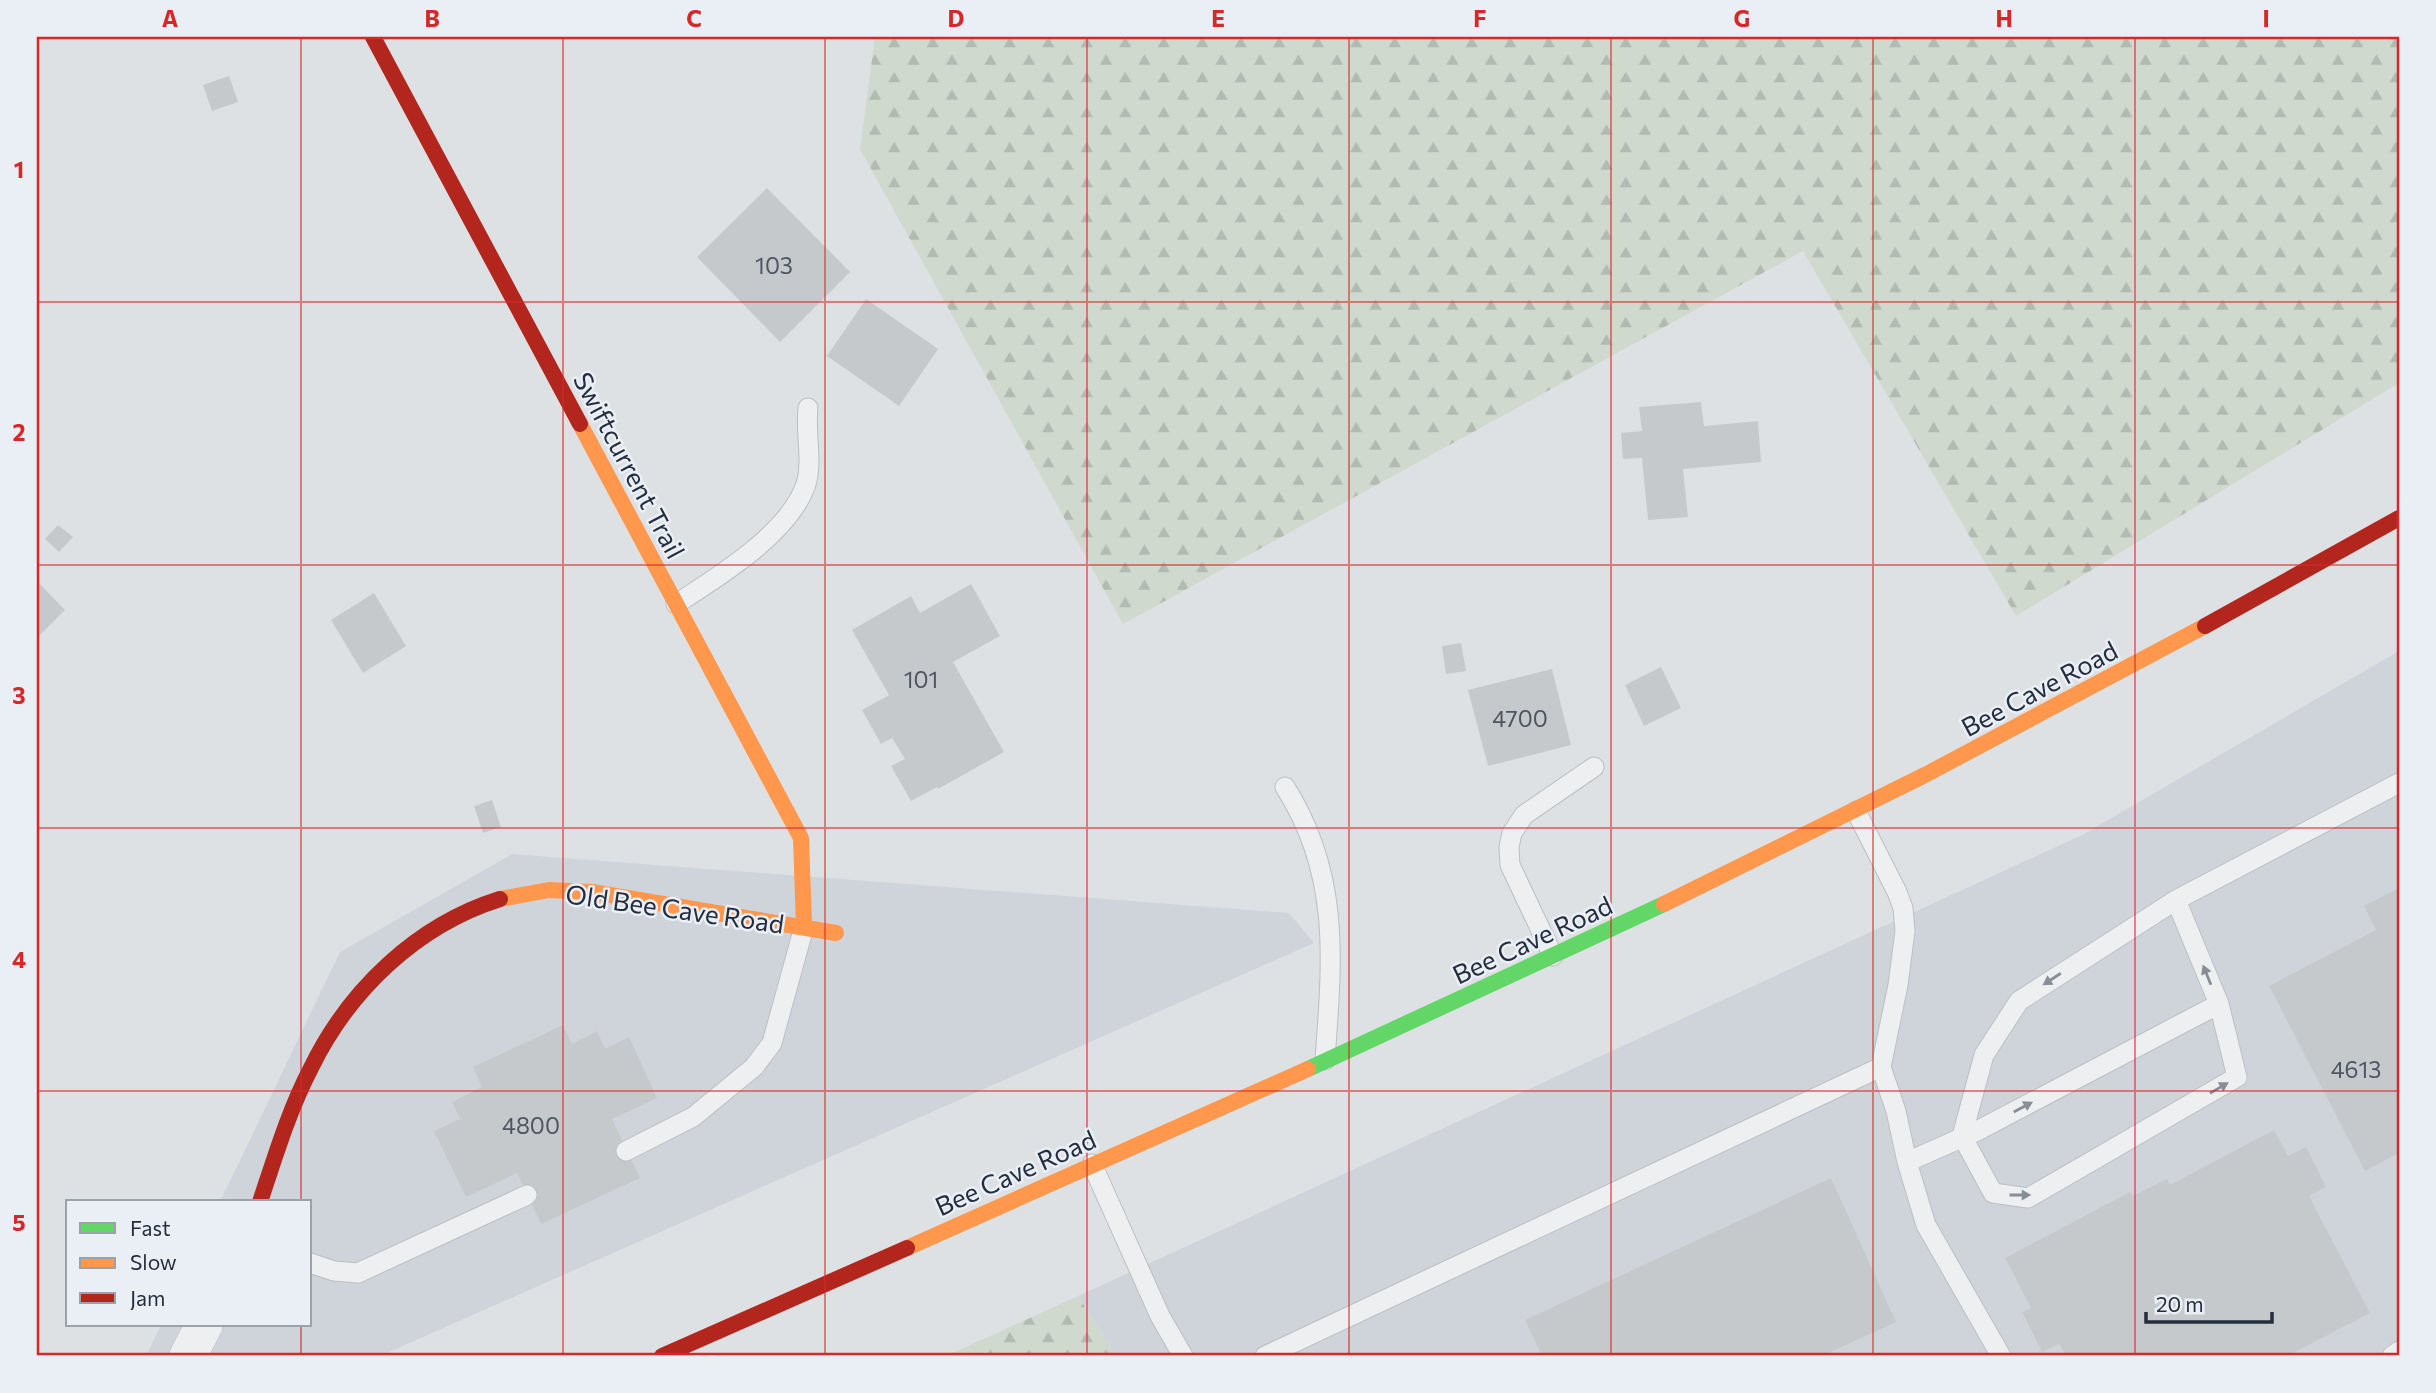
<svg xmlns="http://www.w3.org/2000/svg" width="2436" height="1393" font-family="Commissioner,sans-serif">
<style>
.built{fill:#cfd4db}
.forest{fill:url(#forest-firs)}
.building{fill:#c6c9cc}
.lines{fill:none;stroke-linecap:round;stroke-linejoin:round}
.lane-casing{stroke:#bcbfc2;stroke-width:21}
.street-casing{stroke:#bcbfc2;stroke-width:38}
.lane{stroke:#edeff1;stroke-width:19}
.street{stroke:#edeff1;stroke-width:37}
.fast{stroke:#63d668;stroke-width:16}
.slow{stroke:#ff974d;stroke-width:16}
.jam{stroke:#b3261e;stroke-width:16}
.oneway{fill:#888e98}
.grid{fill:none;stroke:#d62828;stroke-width:2;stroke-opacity:0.55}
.labels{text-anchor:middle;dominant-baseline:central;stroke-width:5;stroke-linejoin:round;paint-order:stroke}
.number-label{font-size:23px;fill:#4d5662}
.street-label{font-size:26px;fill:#242e3e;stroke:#eaeff5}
.neatline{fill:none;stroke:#d62828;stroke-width:2.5}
.grid-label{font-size:23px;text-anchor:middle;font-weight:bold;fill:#d62828}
</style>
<defs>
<pattern id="forest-firs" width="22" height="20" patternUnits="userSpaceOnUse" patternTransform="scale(1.75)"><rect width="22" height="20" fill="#cfd9cd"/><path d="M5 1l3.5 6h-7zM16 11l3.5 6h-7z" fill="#b2bbb1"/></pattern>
</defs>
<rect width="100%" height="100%" fill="#dee1e4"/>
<path class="built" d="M2399,651V1356H1116L1078,1296L2082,835Z
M512,854L1289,913L1314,943L380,1356H146L161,1325H310V1202H220L340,952Z"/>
<path class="forest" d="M875,37H2399V383L2016,616L1803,251L1123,624L860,149Z
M1078,1296L1116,1356H946Z"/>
<path class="building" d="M229,76L238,102L212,111L203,85Z
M767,188L850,272L780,342L697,257Z
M866,299L938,349L899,406L827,356Z
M1701,402L1704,426L1758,421L1761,462L1683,469L1688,517L1648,520L1642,458L1623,459L1621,433L1642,431L1639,407Z
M58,525L73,537L59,552L45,539Z
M37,581L65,610L37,638Z
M971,584L1000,636L953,662L1004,752L938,789L937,787L911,801L891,766L905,759L892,738L881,744L862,710L889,695L852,630L911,596L920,613Z
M374,593L406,646L363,673L331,620Z
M1461,643L1466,671L1446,674L1442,646Z
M1661,667L1681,708L1644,726L1625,685Z
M1552,669L1571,745L1488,766L1468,690Z
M492,800L501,827L483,833L474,806Z
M2399,888V1153L2365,1171L2269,986L2376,930L2364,906Z
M563,1025L572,1044L597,1031L605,1049L629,1037L657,1098L612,1119L640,1178L541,1224L517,1173L466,1197L434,1131L460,1119L452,1102L482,1087L473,1067Z
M2274,1130L2288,1156L2306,1147L2326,1187L2309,1196L2370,1313L2287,1356H2067L2059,1344L2042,1352L2022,1312L2031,1308L2005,1258L2130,1192L2133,1196L2167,1179L2170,1185Z
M1831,1178L1896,1322L1822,1356H1542L1525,1320Z"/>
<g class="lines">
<defs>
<path id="lane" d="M676,604C718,577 790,533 806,484C813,462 805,432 808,408
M1285,787C1341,875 1332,961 1325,1060
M1856,811L1897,892L1903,908L1905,931L1898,985L1881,1067L1896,1111L1907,1162L1926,1225L2001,1356
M2176,900L2399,783
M1553,956L1510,865L1509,847L1512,833L1524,815L1594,767
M626,1151L693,1117L754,1067L772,1043L804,927
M1907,1162L1977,1131L2219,1004L2176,900L2019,1001L1984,1055L1962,1136L1993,1193L2028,1198L2237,1077L2219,1004
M1092,1164L1160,1316L1183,1356
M310,1263L334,1271L358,1273L527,1195
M1265,1356L1881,1067
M2392,1356L2399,1351"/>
<path id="street" d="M188,1356L204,1325"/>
</defs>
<use href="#lane" class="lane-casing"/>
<use href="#street" class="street-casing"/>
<use href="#lane" class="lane"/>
<use href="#street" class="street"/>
<path class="fast" d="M1308,1069L1664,904"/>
<path class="slow" d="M580,424L801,838L804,927
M500,899L549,890L592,892L836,933
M1664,904L1925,775L2205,626
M907,1248L1308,1069"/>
<path class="jam" d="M373,37L580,424
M2205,626L2399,518
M260,1202C275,1157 289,1110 311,1068C349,990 417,925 500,899
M662,1356L907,1248"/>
</g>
<defs><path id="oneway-solid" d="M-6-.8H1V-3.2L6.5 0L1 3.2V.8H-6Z" transform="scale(1.75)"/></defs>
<g class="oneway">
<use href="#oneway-solid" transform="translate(2207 975) rotate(-112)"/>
<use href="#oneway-solid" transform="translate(2052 979) rotate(147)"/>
<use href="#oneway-solid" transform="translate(2219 1088) rotate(-30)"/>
<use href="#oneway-solid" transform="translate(2023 1107) rotate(-28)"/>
<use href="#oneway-solid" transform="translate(2020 1195)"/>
</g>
<path class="grid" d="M301,37V1202M563,37V1356M825,37V1356M1087,37V1356M1349,37V1356M1611,37V1356M1873,37V1356M2135,37V1356M37,302H2399M37,565H2399M37,828H2399M37,1091H2399M301,1325V1356"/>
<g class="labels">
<g class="number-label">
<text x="774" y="265">103</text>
<text x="921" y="679">101</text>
<text x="1520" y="718">4700</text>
<text x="2356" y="1069">4613</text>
<text x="531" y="1125">4800</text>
</g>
<g class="street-label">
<text transform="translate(630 465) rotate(62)">Swiftcurrent Trail</text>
<text transform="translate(2039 688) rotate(-28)">Bee Cave Road</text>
<text transform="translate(675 908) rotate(8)">Old Bee Cave Road</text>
<text transform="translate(1532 939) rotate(-25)">Bee Cave Road</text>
<text transform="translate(1015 1172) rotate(-24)">Bee Cave Road</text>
</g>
</g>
<rect width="2436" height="1393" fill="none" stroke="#eaeff5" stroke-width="77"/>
<rect x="66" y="1200" width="245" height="126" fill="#eaeff5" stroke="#9ba2ac" stroke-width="2"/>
<rect x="80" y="1223" width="35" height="10" fill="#63d668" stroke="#9ba2ac" stroke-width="2"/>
<text x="130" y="1236" font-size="21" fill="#242e3e">Fast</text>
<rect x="80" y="1258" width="35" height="10" fill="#ff974d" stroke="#9ba2ac" stroke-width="2"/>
<text x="130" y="1270" font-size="21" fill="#242e3e">Slow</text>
<rect x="80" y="1293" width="35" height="10" fill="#b3261e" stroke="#9ba2ac" stroke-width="2"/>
<text x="130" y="1306" font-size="21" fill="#242e3e">Jam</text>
<path d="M2146 1312v10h126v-10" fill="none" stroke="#242e3e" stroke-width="3.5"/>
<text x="2156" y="1312" font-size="21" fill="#242e3e" stroke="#eaeff5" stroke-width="5" paint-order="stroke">20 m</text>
<rect x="38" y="38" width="2360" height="1316" class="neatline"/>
<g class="grid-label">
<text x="170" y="27">A</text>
<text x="432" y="27">B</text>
<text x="694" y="27">C</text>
<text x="956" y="27">D</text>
<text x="1218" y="27">E</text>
<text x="1480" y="27">F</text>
<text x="1742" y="27">G</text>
<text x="2004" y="27">H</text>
<text x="2266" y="27">I</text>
<text x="19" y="178">1</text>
<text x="19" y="441">2</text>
<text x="19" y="704">3</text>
<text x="19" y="968">4</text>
<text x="19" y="1231">5</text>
</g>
</svg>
